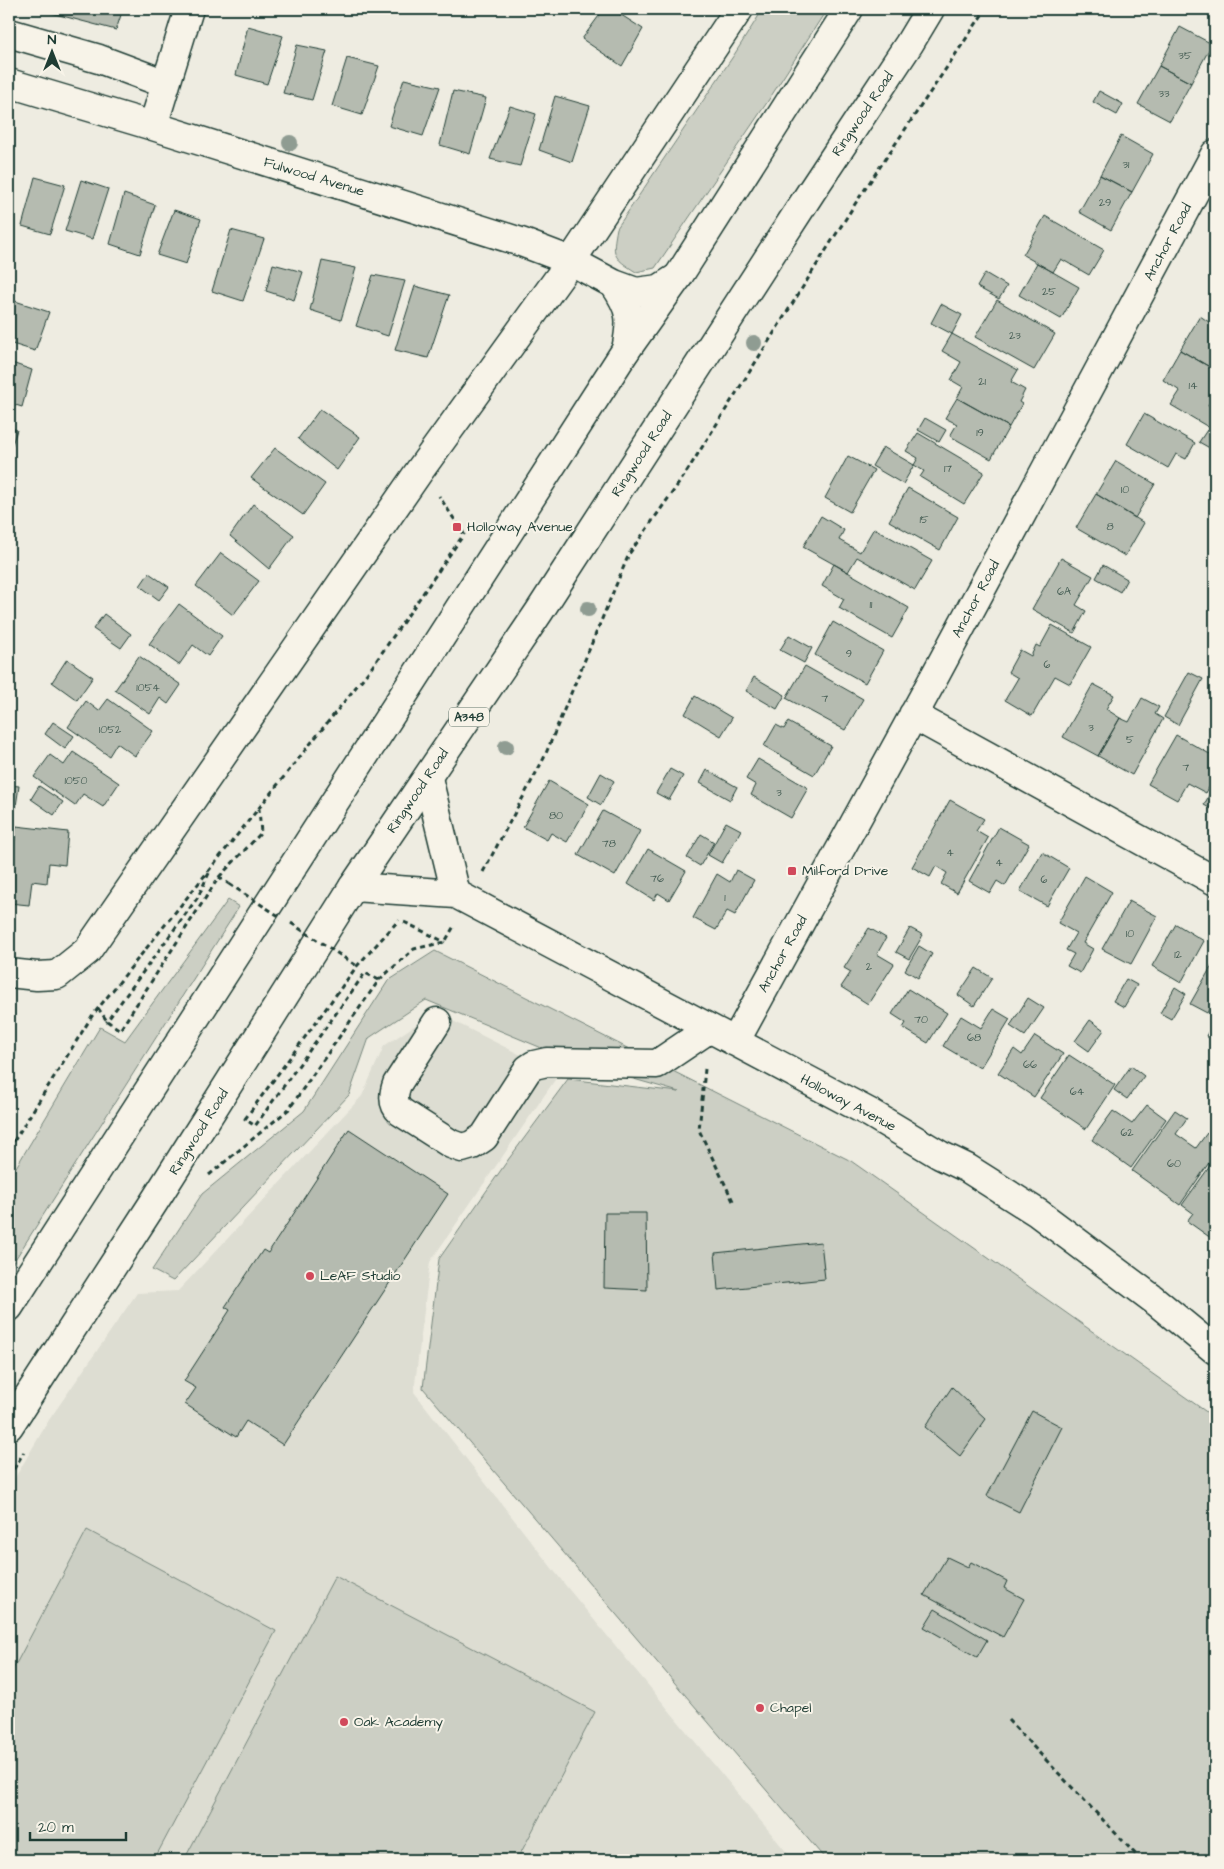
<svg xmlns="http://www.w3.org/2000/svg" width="1224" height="1869" font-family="'Architects Daughter',sans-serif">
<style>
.built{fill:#ddddd2}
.green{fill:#cccfc4;stroke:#76867c}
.building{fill:#b5bbb0;stroke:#1f3d34}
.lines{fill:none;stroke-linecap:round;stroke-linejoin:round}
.minor-casing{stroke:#1f3d34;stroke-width:31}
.highway-casing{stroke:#1f3d34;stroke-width:31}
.path{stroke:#1f3d34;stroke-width:3;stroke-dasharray:5 4;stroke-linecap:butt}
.minor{stroke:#f7f3e8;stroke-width:28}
.highway{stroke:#f7f3e8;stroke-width:28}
.path-bridge{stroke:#1f3d34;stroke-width:3;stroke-dasharray:5 4;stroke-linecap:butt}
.tree{fill:#8f9c92}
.poi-dot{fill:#d1495b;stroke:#f7f3e8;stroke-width:2}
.labels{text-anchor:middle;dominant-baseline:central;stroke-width:4;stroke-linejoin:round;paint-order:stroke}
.number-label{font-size:11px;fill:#445c53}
.shield{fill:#f7f3e8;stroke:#60746a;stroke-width:1}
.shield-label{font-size:12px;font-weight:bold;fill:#1f3d34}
.street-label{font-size:14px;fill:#1f3d34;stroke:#f7f3e8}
.poi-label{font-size:14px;fill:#1f3d34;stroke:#f7f3e8;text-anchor:start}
</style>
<rect width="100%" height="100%" fill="#eeece1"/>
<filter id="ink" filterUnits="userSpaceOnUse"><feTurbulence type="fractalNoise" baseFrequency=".02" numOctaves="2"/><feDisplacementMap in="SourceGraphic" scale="10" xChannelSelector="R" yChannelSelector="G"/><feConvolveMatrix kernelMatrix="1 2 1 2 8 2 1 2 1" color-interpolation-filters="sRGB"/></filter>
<g filter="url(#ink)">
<path class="built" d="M435,1012L559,1074L430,1262L414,1392L566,1586L793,1860H9V1488L49,1420L137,1293L178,1291L362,1096L384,1046Z"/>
<path class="green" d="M763,9H827L766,104L655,268L636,272C612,257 612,255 617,228L734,55Z
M228,900L239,907L9,1269V1179L100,1027L125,1041Z
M435,951L851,1161L1215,1418V1860H826L423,1388L439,1259L508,1160L568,1079L679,1092L578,1063L426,1000L369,1038L349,1095L173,1281L152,1270L202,1194L304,1111L388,981Z
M87,1530L276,1631L154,1860H9V1677Z
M335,1576L595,1712L517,1860H184Z"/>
<path class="building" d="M36,9H123L116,30Z
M604,9H612L643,29L622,66L582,39Z
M248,26L283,36L267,84L236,75Z
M1180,27L1212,44L1191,83L1159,66Z
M297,45L327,51L312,100L283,93Z
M347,58L379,66L362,115L332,106Z
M1159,66L1191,83L1170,121L1138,104Z
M404,79L440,87L423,136L389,126Z
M453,91L486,98L470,154L440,145Z
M1099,91L1123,104L1117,115L1093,102Z
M555,96L590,106L572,162L539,150Z
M510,106L536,114L520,166L490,159Z
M1121,136L1153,154L1132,192L1100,175Z
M1100,175L1132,192L1111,230L1079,212Z
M35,177L65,185L50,234L22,226Z
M81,180L108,189L92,239L65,231Z
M124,194L155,205L140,254L110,244Z
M174,210L201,219L186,264L157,255Z
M1045,216L1104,250L1089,275L1061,259L1053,272L1023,255Z
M231,230L264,239L243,301L212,291Z
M322,261L356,268L341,320L310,310Z
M1037,263L1079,287L1061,319L1019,295Z
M273,264L303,272L294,300L266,291Z
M985,273L1007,286L999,299L977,287Z
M373,275L405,281L388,336L356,326Z
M415,286L449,295L428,358L395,350Z
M9,299L49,312L35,351L9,343Z
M997,300L1055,334L1034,370L975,337Z
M941,304L962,315L952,334L931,323Z
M1200,316L1215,326V370L1180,350Z
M952,334L1018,370L1011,382L1025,390L1019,402L1022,404L1009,427L957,398L963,387L951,380L961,362L942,351Z
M1180,350L1215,370V393L1208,405L1215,409V431L1171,405L1180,391L1163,380Z
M9,362L32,370L22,407L9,403Z
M957,398L1009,427L991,459L950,436L957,424L945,418Z
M320,409L360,437L337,470L298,439Z
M1144,414L1195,443L1186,459L1176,454L1168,468L1127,444Z
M925,418L946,430L939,442L918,430Z
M9,427L17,430L9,453Z
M1207,430L1215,435V451L1199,442Z
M918,433L984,472L964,504L920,477L924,471L914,465L918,458L906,451Z
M883,447L914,465L903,484L872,466Z
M275,448L325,484L303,515L251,478Z
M848,456L874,470L850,512L825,498Z
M1116,461L1155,484L1135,518L1096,494Z
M908,488L958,517L940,550L889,521Z
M1096,494L1144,523L1125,556L1076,528Z
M253,504L294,535L269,569L230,536Z
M821,516L844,530L839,540L860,552L874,528L932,561L915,590L857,557L848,572L803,547Z
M221,553L259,581L233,615L196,586Z
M1061,558L1093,576L1076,605L1086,611L1074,633L1032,609Z
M834,564L909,608L892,638L839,608L844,599L822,586Z
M1103,565L1127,579L1120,592L1096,578Z
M149,573L169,587L159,600L140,586Z
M179,604L222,636L208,656L193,645L179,665L149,644Z
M104,614L131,634L121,648L93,629Z
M833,622L883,651L865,683L815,655Z
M1052,625L1091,647L1070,684L1055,676L1032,716L1005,700L1018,678L1008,672L1020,650L1031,656L1036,645L1040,647Z
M789,635L812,648L804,663L780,650Z
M139,656L181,685L168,704L160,698L150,714L115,690Z
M67,659L93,677L77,700L52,682Z
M805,666L863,699L845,730L786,698Z
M1189,672L1203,679L1178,725L1164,717Z
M754,677L785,695L777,709L746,691Z
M1093,684L1114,695L1106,709L1120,718L1098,756L1063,737Z
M695,696L732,718L721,736L685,714Z
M1142,698L1159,707L1155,714L1163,719L1132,775L1098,756L1120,718L1129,722Z
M108,699L153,731L135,756L117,743L109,756L68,727L86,701L99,711Z
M53,722L74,736L65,749L45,734Z
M788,722L831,746L814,775L764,746L776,725L784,729Z
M1176,735L1215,757V776L1206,793L1187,783L1177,800L1148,784Z
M73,752L119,783L103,807L83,794L75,806L34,777L50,755L64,765Z
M758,759L808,788L791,818L751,795L756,785L746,779Z
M670,769L683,776L669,800L656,793Z
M707,770L737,787L730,800L700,783Z
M601,773L614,781L601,805L588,797Z
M549,781L589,804L567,842L551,833L547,840L523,827Z
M1215,784V811L1204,805Z
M9,785L19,786L15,813L9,812Z
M39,786L63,802L54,815L31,799Z
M950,800L984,819L976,831L988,838L957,893L941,884L947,873L936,866L930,877L912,867Z
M603,811L640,831L615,876L578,855Z
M726,822L741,830L722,863L708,855Z
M16,826L68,832L65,865L49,863L47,883L32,881L29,905L9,903Z
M999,827L1029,844L1005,886L997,881L990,893L969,881Z
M701,834L714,842L700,866L687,858Z
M648,849L686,871L669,900L658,893L654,900L628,884Z
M1042,852L1069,868L1047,906L1020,891Z
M736,870L754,880L735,915L727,911L716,930L693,918L717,874L730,882Z
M1085,876L1112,892L1083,943L1093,949L1080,973L1067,966L1074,954L1066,950L1076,933L1058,923Z
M1129,901L1157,916L1131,964L1102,949Z
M1176,924L1204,941L1181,983L1152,966Z
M869,928L886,938L877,954L894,964L868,1004L841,987L851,972L844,968Z
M910,928L923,935L909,959L896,952Z
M919,946L932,954L918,978L905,970Z
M1215,960V1006L1212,1004L1207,1013L1190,1004Z
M976,968L992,978L974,1006L958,995Z
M1126,979L1137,985L1124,1007L1113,1001Z
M1175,987L1186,994L1171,1019L1160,1013Z
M908,989L947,1013L928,1043L903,1028L906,1023L892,1014Z
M1028,998L1044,1008L1025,1036L1010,1026Z
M993,1009L1010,1019L980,1068L943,1046L961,1016L981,1028Z
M1090,1020L1104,1030L1089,1051L1075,1041Z
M1215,1020V1042L1206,1036Z
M1035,1036L1063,1054L1034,1097L998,1073L1014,1049L1022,1055Z
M1069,1055L1115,1085L1086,1129L1040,1098Z
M1131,1066L1144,1076L1127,1099L1114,1090Z
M1147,1105L1166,1119L1131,1168L1092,1140L1113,1111L1132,1124Z
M1175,1110L1187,1118L1176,1134L1196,1148L1207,1133L1215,1139V1154L1180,1205L1132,1171Z
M349,1129L448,1194L283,1445L246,1421L236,1437L185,1404L196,1388L184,1381L230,1310L225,1307L263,1250L268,1253Z
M1215,1159V1241L1187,1221L1193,1213L1182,1205Z
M605,1213H646L647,1290L604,1288Z
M821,1242L825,1279L718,1290L715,1253Z
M952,1387L986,1419L960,1456L925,1427Z
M1032,1411L1062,1427L1019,1512L987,1496Z
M947,1557L968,1567L971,1562L1007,1581L1004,1588L1024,1599L1003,1637L924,1595Z
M935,1609L987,1640L977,1657L924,1627Z"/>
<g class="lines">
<defs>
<path id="minor" d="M9,33L99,59L166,84
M9,83L153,126L521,242L571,261L614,284L636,292L659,289L678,277
M153,126L189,9
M614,284C632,310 632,320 626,350
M913,715L1215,881
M353,887L456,894L428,778
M456,894L870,1113L940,1155L967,1168L1038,1213L1153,1299L1215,1350
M9,973L37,976L57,975L87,951L420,470L571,261L739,9
M437,1022L397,1084C393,1095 392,1104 401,1112L451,1144L462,1148L472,1145L484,1137L528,1069L534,1065L547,1062L657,1064L709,1029
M735,1042L937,672L1215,154"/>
<path id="highway" d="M9,1307L626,350L678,277L849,9
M9,1426L154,1202L353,887L539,612L811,192L909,44L930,9"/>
</defs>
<use href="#minor" class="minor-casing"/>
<use href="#highway" class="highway-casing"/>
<path class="path" d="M483,872L544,758L629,554L684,476L855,204L986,9
M209,873L198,897L107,1021L120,1030L219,877L229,884
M219,877L261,833L259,809
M404,922L445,942
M379,980L365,973L255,1126L245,1119L357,966L399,920
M98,1008L107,1021
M705,1069L699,1130L733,1201
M9,1149L92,1016L372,667L464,534L439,496
M209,1175L289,1109L379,980L414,949L445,942L454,926
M9,1477L24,1452
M1008,1720L1141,1860"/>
<use href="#minor" class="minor"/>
<use href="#highway" class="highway"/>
<path class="path-bridge" d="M229,884L282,918
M291,923L357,966"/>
</g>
<g class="tree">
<circle cx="290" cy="143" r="8"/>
<circle cx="754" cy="343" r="8"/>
<circle cx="588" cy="609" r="8"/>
<circle cx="506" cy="747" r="8"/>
</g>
</g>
<g class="poi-dot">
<rect x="452" y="522" width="10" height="10" rx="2.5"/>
<rect x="787" y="866" width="10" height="10" rx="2.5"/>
<circle cx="310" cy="1276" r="5"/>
<circle cx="760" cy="1708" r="5"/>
<circle cx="344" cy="1722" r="5"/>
</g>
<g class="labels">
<g class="number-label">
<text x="1185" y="55">35</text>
<text x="1164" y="93">33</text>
<text x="1126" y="164">31</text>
<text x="1105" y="202">29</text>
<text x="1049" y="291">25</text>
<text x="1015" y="335">23</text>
<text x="982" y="381">21</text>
<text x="1193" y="385">14</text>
<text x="980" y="432">19</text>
<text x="948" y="468">17</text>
<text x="1125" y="489">10</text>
<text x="924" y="519">15</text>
<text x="1110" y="526">8</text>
<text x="1064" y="591">6A</text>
<text x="871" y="604">11</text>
<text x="849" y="653">9</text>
<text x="1047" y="664">6</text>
<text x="148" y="687">1054</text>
<text x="825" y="698">7</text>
<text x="1091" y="727">3</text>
<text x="110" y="729">1052</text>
<text x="1130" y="739">5</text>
<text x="1186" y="767">7</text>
<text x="76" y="780">1050</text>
<text x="779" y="792">3</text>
<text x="556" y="815">80</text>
<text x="609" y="843">78</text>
<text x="950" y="852">4</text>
<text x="999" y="862">4</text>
<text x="657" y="878">76</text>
<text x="1044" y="879">6</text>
<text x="725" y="897">1</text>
<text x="1130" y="933">10</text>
<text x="1178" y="954">12</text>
<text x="869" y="966">2</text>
<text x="921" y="1019">70</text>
<text x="974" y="1037">68</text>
<text x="1030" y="1064">66</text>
<text x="1077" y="1091">64</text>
<text x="1127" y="1132">62</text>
<text x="1174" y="1163">60</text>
</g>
<rect class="shield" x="449" y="707.5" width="40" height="19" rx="4"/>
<g class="shield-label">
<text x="469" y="717">A348</text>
</g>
<g class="street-label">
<text transform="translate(863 114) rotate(-56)">Ringwood Road</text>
<text transform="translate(314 177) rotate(17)">Fulwood Avenue</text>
<text transform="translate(1168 242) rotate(-62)">Anchor Road</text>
<text transform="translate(642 454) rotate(-57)">Ringwood Road</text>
<text transform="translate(976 599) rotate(-62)">Anchor Road</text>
<text transform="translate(418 791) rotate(-56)">Ringwood Road</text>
<text transform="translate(783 954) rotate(-61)">Anchor Road</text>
<text transform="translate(848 1103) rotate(28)">Holloway Avenue</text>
<text transform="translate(199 1132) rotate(-58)">Ringwood Road</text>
</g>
<g class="poi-label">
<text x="467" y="527">Holloway Avenue</text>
<text x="802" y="871">Milford Drive</text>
<text x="320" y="1276">LeAF Studio</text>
<text x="770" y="1708">Chapel</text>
<text x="354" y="1722">Oak Academy</text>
</g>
</g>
<rect width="1224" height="1869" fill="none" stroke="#f7f3e8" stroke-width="30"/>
<rect x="15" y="15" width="1194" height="1839" fill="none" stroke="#1f3d34" stroke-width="2" filter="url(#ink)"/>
<g transform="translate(52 52)" stroke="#f7f3e8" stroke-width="4" paint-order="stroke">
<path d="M0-4L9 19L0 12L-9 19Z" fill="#1f3d34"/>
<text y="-8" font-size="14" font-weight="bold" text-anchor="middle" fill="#1f3d34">N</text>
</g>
<path d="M30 1832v8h96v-8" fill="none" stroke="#1f3d34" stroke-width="2.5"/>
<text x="38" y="1832" font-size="15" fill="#1f3d34" stroke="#f7f3e8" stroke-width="4" paint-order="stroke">20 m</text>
</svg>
